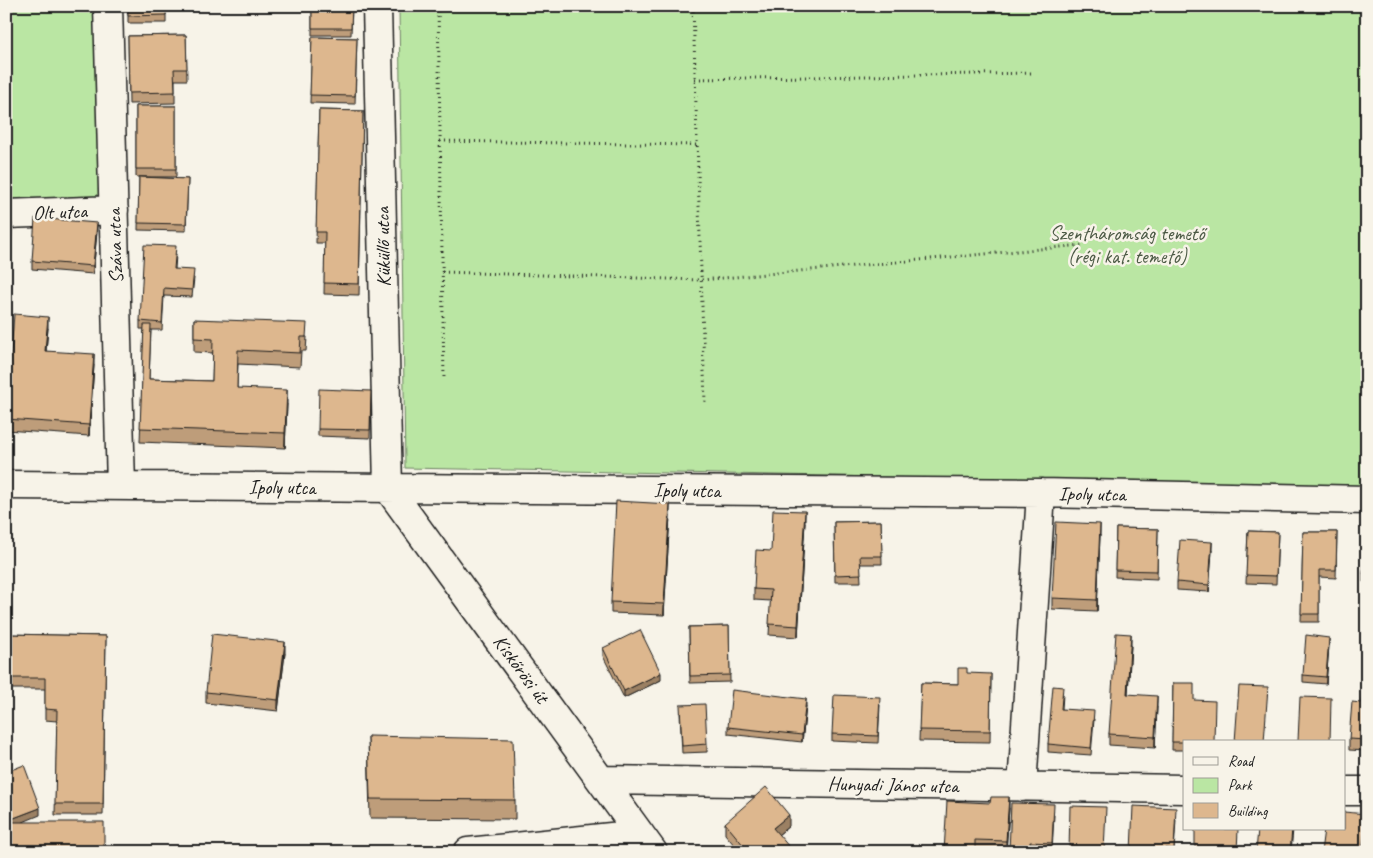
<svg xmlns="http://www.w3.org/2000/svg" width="1373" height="858" font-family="Caveat,sans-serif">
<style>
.green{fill:#bae6a3;stroke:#6b8160}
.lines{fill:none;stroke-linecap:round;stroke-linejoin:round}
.minor-casing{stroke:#1c1c1c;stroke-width:31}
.path{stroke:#1c1c1c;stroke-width:3;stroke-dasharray:1 4;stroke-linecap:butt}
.minor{stroke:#f7f3e8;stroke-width:28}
.wall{fill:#be9d7a;stroke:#1c1c1c}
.shaded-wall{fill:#9b8063;stroke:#1c1c1c}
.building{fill:#ddb78e;stroke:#1c1c1c}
.labels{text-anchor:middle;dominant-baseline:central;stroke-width:5;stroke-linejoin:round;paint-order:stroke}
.street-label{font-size:20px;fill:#1c1c1c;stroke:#f7f3e8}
.park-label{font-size:20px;fill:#4b5944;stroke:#f7f3e8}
</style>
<rect width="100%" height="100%" fill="#f7f3e8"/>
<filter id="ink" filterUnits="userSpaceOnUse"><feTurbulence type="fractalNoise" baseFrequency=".02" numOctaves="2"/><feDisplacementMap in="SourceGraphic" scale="10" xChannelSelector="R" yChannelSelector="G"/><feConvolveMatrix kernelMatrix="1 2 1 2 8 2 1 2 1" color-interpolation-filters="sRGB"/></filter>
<g filter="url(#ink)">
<path class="green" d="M6,6H96L102,197L6,200Z
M399,6H1367V486L405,468Z"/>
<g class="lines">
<defs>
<path id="minor" d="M108,6L121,486
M377,6L388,488
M6,214L114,210
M6,485L1041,493L1367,500
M388,488L653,852
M602,780L1184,789
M1022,787L1041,493
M1344,791H1367
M468,852L640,834"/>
</defs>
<use href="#minor" class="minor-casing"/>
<path class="path" d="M438,6L444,380
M693,6L705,404
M695,79L1034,73
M440,141L697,145
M442,272L701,280L1083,245"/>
<use href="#minor" class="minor"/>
</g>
<path class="wall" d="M128,6H166V23H128Z
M312,6H352L351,35H312Z
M186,35L187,80H175V103L129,104L128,36Z
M312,37L357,38L355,104L310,103Z
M136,106H176V177H136Z
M319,110L363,111L359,295L324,294L325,243H316Z
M139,177L188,179L186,231L138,230Z
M6,222L12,230L10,268H6Z
M97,231L93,274L32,269V261Z
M176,254L175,269L194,278L192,297L164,296L162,330H151L149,379L212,381L213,353L194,352V319L307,337L306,351H301L300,367L238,364L237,388L287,404L285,448L140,442L144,329H140V321Z
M48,328L46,351L94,365L89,436L6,430V419Z
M371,391L370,438L318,436V429Z
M670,515L664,615L611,613V602Z
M881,521L882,564H860L861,582H835L834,522Z
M805,522L798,637L769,635L771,601L754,600V589L771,551Z
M1116,528L1158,529L1157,579L1115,577Z
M1248,531L1278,532L1276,584L1246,583Z
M1303,532H1337L1336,578L1319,577V622H1301Z
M1367,534V582H1363V574Z
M1100,535L1097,611L1052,609V598Z
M1212,550L1209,592L1177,590V582Z
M729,626L730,682L690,683L689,627Z
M6,634L106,636L103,815H55L57,721L45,720V689H6Z
M1131,645L1128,694L1157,707L1155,748L1109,745V734Z
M1329,645L1326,684L1303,682V675Z
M603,648L661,680L624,698L603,656Z
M285,653L278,711L206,703V692Z
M1367,656V751L1349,750V739L1361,703Z
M991,674L990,742L919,741L921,683L958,684Z
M1173,683L1184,742V750H1172Z
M1063,694L1062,709L1094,719L1091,755L1048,752V744Z
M880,705L878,743L832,741V734Z
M806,706L802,742L728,734V727Z
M680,713L707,744V752L682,753Z
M368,736L515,800V819L370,818Z
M1009,808L1006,852L975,851V852H944Z
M1054,815L1052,852H1009Z
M1176,819L1174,852H1131Z
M725,823L789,826L778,835L790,852H740L725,834Z"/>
<path class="shaded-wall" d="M97,223V231L93,274V266Z
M48,317V328L45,362V351Z
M94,354V365L89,436V425Z
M287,390V404L285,448V433Z
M670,504V515L664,615V604Z
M805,511V522L798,637V626Z
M1100,524V535L1097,611V600Z
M1212,542V550L1209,592V585Z
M1131,634V645L1127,705V694Z
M1329,638V645L1326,684V677Z
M285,642V653L278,711V700Z
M661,673V680L624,698V691Z
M1157,696V707L1155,748V737Z
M806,699V706L802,742V735Z
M1009,797V808L1006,852V841Z
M40,808V815L6,829V821Z
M1366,814L1363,852H1362Z
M789,815V826L773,839V828Z
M1292,829H1293L1291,852H1290Z"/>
<path class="building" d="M128,6H166V15L128,16Z
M312,6H352L351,28H312Z
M186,35L187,69H174L175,92L129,93L128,36Z
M312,37L357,38L355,96L310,95Z
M136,106H176V169H136Z
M319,110L363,111L359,284L324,283L325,232H316Z
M139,177L188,179L186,224L138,223Z
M35,218L97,223L93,266L32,261Z
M6,222L12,223L10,261H6Z
M144,245L176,246L174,269L194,270L192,290L164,288L162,323L140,321Z
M6,308H8L7,354H6Z
M14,314L48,317L45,351L94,354L89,425L6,419Z
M194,319L307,323L306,337H301L300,353L238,350L237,388L287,390L285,433L140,428L144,325H151L149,379L212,381L213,339L194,338Z
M319,389L371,391L370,430L318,429Z
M616,501L670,504L664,604L611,602Z
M773,510L805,511L798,626L769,624L771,590L754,589L756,550L771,551Z
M881,521L882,556H860L861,574L835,575L834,522Z
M1056,522L1100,524L1097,600L1052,598Z
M1116,528L1158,529L1157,571L1115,570Z
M1248,531L1278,532L1276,576L1246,575Z
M1303,532H1337L1336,570H1319V614H1301Z
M1367,534V575L1363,574Z
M1180,540L1212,542L1209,585L1177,582Z
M729,626L730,675L690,676L689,627Z
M640,630L661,673L624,691L603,648Z
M1116,633L1131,634L1127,694L1157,696L1155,737L1109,734Z
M6,634L106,636L103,804H55L57,710L45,709V678H6Z
M212,634L285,642L278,700L206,692Z
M1306,635L1329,638L1326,677L1303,675Z
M1365,656H1367V740L1349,739L1352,702L1361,703Z
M958,668H967V673L991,674L990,731L919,730L921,683L958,684Z
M1173,683H1194V700L1215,701L1214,742H1172Z
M1053,686L1063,687L1061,709L1094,711L1091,748L1048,744Z
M1239,686L1268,687L1264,742H1235Z
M732,690L806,699L802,735L728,727Z
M834,695L880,697L878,736L832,734Z
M1300,697L1331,698L1330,742L1298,741Z
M705,704L707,744L682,746L680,705Z
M368,736L513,739L515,800L370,799Z
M24,765L40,808L6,821V772Z
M766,787L789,815L773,828L790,848L785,852H749L725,823Z
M991,797H1009L1006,841L975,840V852H944L947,801L990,803Z
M1011,803L1054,804L1052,843L1030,842V852H1009Z
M1070,806L1106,807L1104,852H1069Z
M1133,806L1176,808L1174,849L1165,848V852H1131Z
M1344,812L1366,814L1362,852H1321L1324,829H1344Z
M6,822H104V852H6Z
M1195,829H1238L1237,852H1195Z
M1258,829H1292L1290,852H1256Z"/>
</g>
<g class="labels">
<g class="street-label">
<text transform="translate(60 212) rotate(-2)">Olt utca</text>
<text transform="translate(115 246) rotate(-92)">Száva utca</text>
<text transform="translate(383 247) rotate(-91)">Küküllő utca</text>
<text x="282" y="487">Ipoly utca</text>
<text x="687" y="490">Ipoly utca</text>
<text transform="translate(1092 494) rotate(1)">Ipoly utca</text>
<text transform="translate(521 669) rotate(54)">Kiskőrösi út</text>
<text transform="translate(893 785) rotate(1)">Hunyadi János utca</text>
</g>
<g class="park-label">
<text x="1127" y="233">Szentháromság temető<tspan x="1127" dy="23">(régi kat. temető)</tspan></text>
</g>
</g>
<rect width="1373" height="858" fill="none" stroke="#f7f3e8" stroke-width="25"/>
<rect x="12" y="12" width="1348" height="833" fill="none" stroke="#1c1c1c" stroke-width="2" filter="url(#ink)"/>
<rect x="1183" y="740" width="162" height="90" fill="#f7f3e8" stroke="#9f9d96"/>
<rect x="1193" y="757" width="25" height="8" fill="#f7f3e8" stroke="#9f9d96"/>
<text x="1228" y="766" font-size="15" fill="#1c1c1c">Road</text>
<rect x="1193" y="778" width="25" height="15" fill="#bae6a3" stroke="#9f9d96"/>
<text x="1228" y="790" font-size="15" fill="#1c1c1c">Park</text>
<rect x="1193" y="803" width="25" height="15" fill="#ddb78e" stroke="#9f9d96"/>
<text x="1228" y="816" font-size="15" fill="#1c1c1c">Building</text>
</svg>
